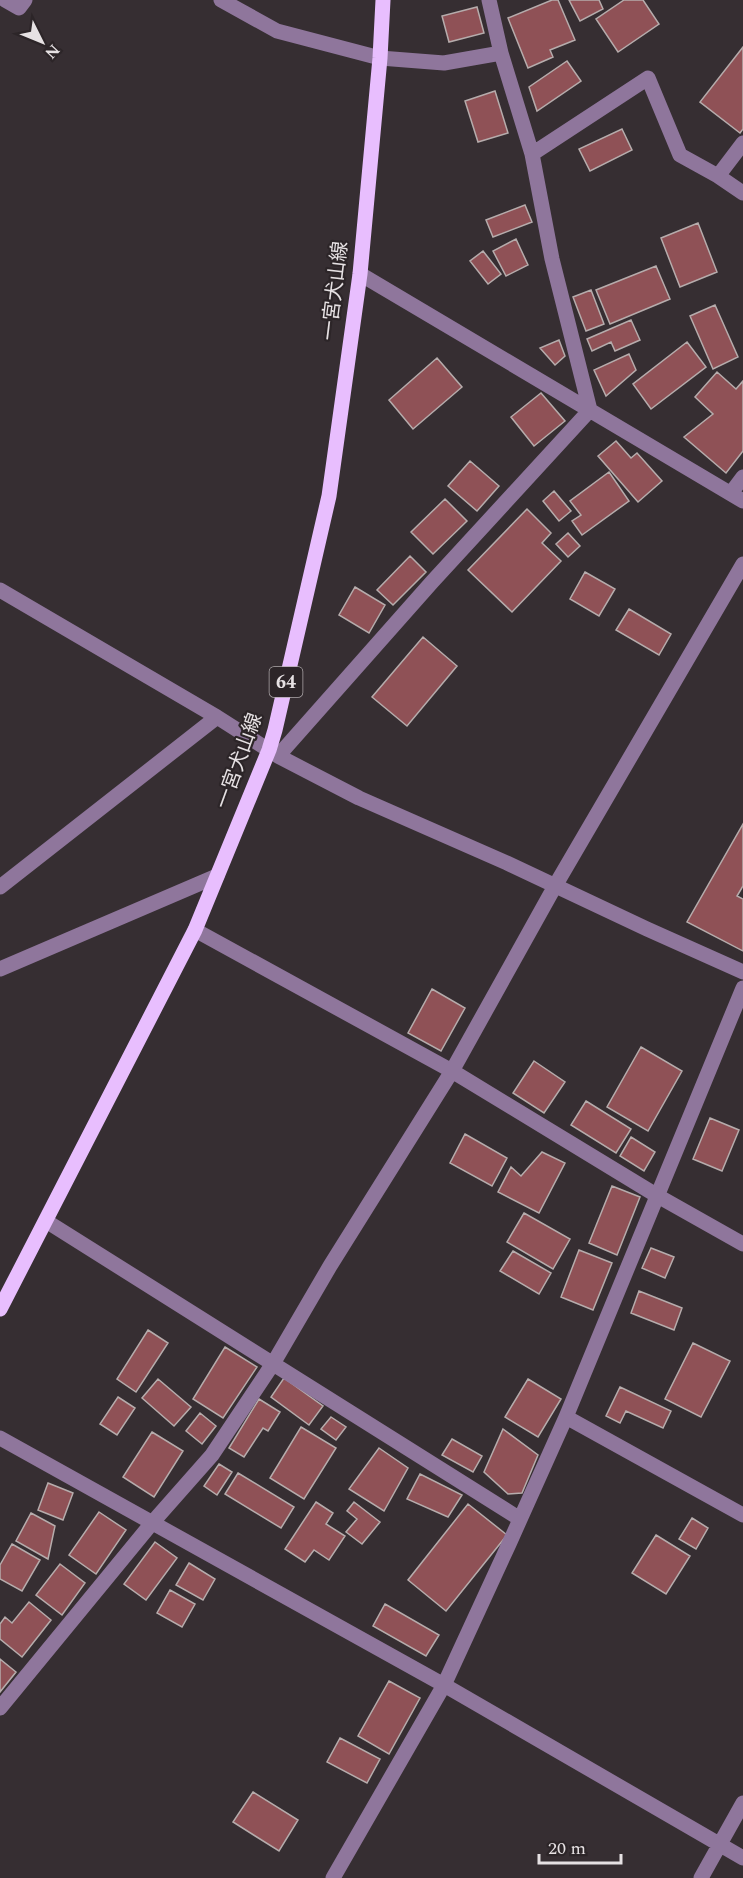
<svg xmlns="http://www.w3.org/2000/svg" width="743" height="1878" font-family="Spectral,'Noto Sans JP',serif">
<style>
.building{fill:#8f5156;stroke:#b6acac;stroke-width:1.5}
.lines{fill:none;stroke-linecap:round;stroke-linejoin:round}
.minor{stroke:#8f769c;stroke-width:15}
.major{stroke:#e8befe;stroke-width:15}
.labels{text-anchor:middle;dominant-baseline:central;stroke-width:4.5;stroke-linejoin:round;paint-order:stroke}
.shield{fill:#2c2528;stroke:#aea9ab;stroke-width:1.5}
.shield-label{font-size:18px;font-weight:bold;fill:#e6e1e3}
.street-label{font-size:20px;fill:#e6e1e3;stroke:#2c2528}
</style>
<rect width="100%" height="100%" fill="#362e32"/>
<path class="building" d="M552,0H558L575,40L550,50L553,57L528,68L508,18Z
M569,0H599L603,9L580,21Z
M624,0H643L659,24L618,52L596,19Z
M477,7L484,33L449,42L442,16Z
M743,47V129L740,133L700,102Z
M567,61L581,81L537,111L529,87Z
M495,91L508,133L478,142L465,101Z
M622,129L632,150L590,171L579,149Z
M525,205L532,222L493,237L486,220Z
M698,223L717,272L680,287L661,238Z
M516,239L528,265L506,276L493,251Z
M483,251L501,274L488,284L470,261Z
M656,266L670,299L610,324L596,290Z
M591,290L604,324L586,331L573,297Z
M715,305L738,357L713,369L690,316Z
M631,320L640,340L615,351L611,342L592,351L587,339Z
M559,340L565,356L555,365L540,348Z
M687,342L706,367L651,409L633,384Z
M629,354L636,370L606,396L594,370Z
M437,358L462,387L413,429L389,400Z
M717,372L736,389L743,381V451L726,473L684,437L713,414L695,397Z
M541,393L565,421L534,446L511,417Z
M616,441L631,458L637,453L662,481L638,502L598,456Z
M470,461L499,486L477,511L448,486Z
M609,472L629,501L582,535L572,521L581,515L570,501Z
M554,491L571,511L559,521L543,501Z
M445,499L467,521L433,554L411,532Z
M527,509L551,533L542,543L561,561L512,612L468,570Z
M568,533L580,546L568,557L556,544Z
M410,556L426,572L393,605L377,590Z
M585,572L615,589L599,616L570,599Z
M355,587L385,605L369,633L339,615Z
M629,609L671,634L659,655L616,630Z
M423,637L457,666L407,726L372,697Z
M743,824V886L737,896L743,899V951L687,922Z
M432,989L465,1008L441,1051L408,1033Z
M641,1047L682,1071L648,1131L607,1107Z
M534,1061L565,1082L544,1113L513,1093Z
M586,1101L631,1129L616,1153L571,1125Z
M710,1118L739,1130L722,1171L693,1159Z
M465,1134L507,1158L492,1186L450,1163Z
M631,1137L655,1152L644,1171L620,1156Z
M542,1152L565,1163L539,1213L498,1192L511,1167L521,1176Z
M612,1186L640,1197L617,1255L589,1243Z
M524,1213L570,1239L553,1269L507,1242Z
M651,1248L674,1257L665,1278L642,1268Z
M579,1250L612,1263L593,1310L561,1297Z
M513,1251L551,1273L539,1294L500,1271Z
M639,1291L682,1308L674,1330L631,1313Z
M148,1330L168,1343L136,1392L117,1379Z
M693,1343L730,1361L701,1417L665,1399Z
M225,1347L257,1367L223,1418L193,1399Z
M284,1378L323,1406L309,1425L271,1397Z
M158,1379L191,1407L174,1426L142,1398Z
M528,1379L561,1399L538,1437L505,1417Z
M620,1387L671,1411L663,1428L626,1411L620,1423L606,1416Z
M118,1397L135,1408L117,1435L100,1424Z
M259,1399L280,1412L268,1431L263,1428L244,1457L229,1448Z
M200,1413L216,1426L202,1444L186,1431Z
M331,1417L346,1427L336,1440L321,1429Z
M301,1427L336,1448L304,1499L270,1478Z
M503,1429L538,1455L522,1493L508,1494L484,1472Z
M152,1432L183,1451L154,1497L123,1477Z
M452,1439L482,1456L473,1472L442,1455Z
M379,1448L408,1468L384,1511L349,1489Z
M219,1464L232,1472L217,1495L204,1486Z
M238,1473L294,1507L281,1528L225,1494Z
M420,1474L462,1495L448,1517L407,1499Z
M48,1483L73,1493L63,1520L38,1510Z
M316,1502L333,1513L326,1524L345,1536L329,1560L314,1550L305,1562L285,1549Z
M354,1502L380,1522L362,1544L346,1532L357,1519L347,1511Z
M468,1504L507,1535L446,1611L408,1580Z
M99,1512L126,1530L96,1574L69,1555Z
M31,1513L55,1526L48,1559L16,1541Z
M692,1518L708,1528L696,1549L679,1539Z
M656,1535L690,1556L666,1594L632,1573Z
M155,1542L177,1558L146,1600L124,1584Z
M12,1544L40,1560L22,1591L0,1579V1565Z
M189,1563L215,1579L203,1600L176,1585Z
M60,1564L85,1583L62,1615L36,1595Z
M170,1590L195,1604L182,1627L157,1613Z
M29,1602L51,1620L22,1657L0,1639V1624L5,1617L12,1623Z
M385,1604L439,1635L426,1656L373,1626Z
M0,1659L16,1672L0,1692Z
M389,1681L420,1698L389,1754L358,1736Z
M340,1738L380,1759L367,1783L327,1762Z
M253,1792L298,1820L279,1851L233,1822Z"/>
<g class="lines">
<path class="minor" d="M5,0L19,8L25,0
M221,0L277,31L380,58L444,63L501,53
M532,154L648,78L680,155L718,176L743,193
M718,176L743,143
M360,274L743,501
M731,493L743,477
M0,590L217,717L278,756L359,798L507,863L647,929L743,972
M278,756L432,582L590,410L552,259L532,154L501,53L489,0
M0,887L217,717
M195,930L452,1071L656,1195L743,1244
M0,969L217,876
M46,1221L520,1519
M566,1417L743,1515
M0,1438L444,1685L743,1858
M0,1708L152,1523L212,1455L274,1362L330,1266L452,1071L555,886L743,564
M333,1878L444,1685L509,1544L566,1417L743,988
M701,1878L743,1803"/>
<path class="major" d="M0,1309L195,930L269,750L275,730L329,496L360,274L380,58L383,0"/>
</g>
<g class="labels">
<rect class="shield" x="269.5" y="667" width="33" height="30" rx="4.5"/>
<g class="shield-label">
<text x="286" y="682">64</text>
</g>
<g class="street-label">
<text transform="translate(335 291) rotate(-83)">一宮犬山線</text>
<text transform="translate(239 761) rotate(-70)">一宮犬山線</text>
</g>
</g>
<g transform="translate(42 42) rotate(133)" stroke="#2c2528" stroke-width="4.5" paint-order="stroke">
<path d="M0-4.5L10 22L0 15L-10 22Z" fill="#e6e1e3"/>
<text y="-9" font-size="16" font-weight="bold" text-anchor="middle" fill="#e6e1e3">N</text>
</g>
<path d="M539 1854v9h82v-9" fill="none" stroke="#e6e1e3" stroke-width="3"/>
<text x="548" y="1854" font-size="18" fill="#e6e1e3" stroke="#2c2528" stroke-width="4.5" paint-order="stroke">20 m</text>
</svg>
